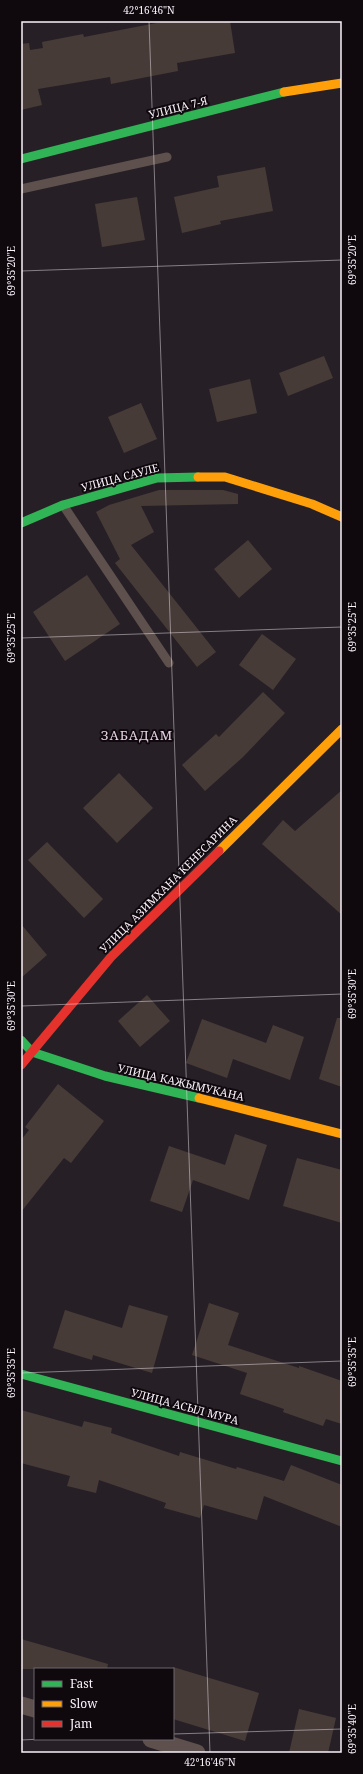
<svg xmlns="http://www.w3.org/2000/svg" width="363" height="1774" font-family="'Noto Serif',serif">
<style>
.building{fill:#473b38}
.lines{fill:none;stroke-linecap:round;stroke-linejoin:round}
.lane{stroke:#5e504d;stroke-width:9}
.street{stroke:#5e504d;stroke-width:17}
.fast{stroke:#30b455;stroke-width:9}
.slow{stroke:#ff9f0a;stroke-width:9}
.jam{stroke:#e5322d;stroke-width:9}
.ticks{fill:none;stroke:#fbf2fa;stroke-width:1;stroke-opacity:0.45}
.labels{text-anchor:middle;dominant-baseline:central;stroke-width:4;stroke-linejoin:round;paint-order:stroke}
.street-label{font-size:11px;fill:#fbf2fa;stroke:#0f090e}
.quarter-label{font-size:13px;letter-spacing:1px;fill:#e5d3e3;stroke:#0f090e}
.neatline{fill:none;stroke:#fbf2fa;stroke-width:1.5}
.ticks-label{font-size:10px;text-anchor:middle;fill:#fbf2fa}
</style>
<rect width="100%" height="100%" fill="#262026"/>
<path class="building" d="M167,21H230L235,53L177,63L178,71L111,84L110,77L38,89L42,105L21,110V44L29,43L30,50L43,48L42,42L83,34L84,37Z
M265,167L273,211L220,221L221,224L182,233L174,197L219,187L217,176Z
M137,197L145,240L102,247L95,204Z
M324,356L333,378L288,396L279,373Z
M250,379L257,413L217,422L209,389Z
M141,403L157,439L124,453L108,417Z
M159,490H223L238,494V504L141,506L154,532L131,545L216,652L197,667L115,563L120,559L96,512L109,505Z
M248,540L272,569L239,598L214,569Z
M87,575L120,624L65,661L33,612Z
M262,634L296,659L273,690L239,665Z
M263,692L285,713L243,757L205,791L182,765L216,734L219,737Z
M119,773L153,808L117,843L83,808Z
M342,790V915L262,844L283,820L295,831Z
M47,842L103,899L84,918L28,860Z
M21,924L47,955L21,978Z
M147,995L170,1021L140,1047L118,1021Z
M337,1018H342V1087L319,1079Z
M202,1019L266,1043L273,1025L304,1037L290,1080L233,1059L227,1078L186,1063Z
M58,1084L104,1121L71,1163L64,1158L21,1212V1140L29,1130L25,1127Z
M235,1134L267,1145L249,1200L193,1180L182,1212L150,1201L169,1146L225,1165Z
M297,1158L342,1170V1223L283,1206Z
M209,1303L239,1313L228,1345L299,1368V1366L342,1381V1424L326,1419L323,1426L283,1412L284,1409L240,1394L247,1373L192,1355Z
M129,1305L168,1316L152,1373L93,1355L92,1360L53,1348L65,1310L122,1328Z
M21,1410L82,1427L84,1421L112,1428L111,1433L179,1456L180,1452L236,1469L237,1467L284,1481L291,1465L342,1485V1527L264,1496L257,1520L204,1505L200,1518L164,1508L166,1503L99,1480L96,1493L67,1486L70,1476L21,1463Z
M21,1639L108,1664L107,1669H21Z
M173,1667L259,1693L245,1741L173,1719Z
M299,1709L336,1718L328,1753H289Z"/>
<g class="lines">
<path class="lane" d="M21,189L167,157
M63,505L169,663"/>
<path class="street" d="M21,1705L35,1709
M151,1739L197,1753"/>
<path class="fast" d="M21,159L284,92
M21,523L63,505L157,478L198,477
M21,1040L32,1052L105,1076L199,1098
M21,1374L342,1461"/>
<path class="slow" d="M284,92L342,83
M198,477H225L312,504L342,517
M219,851L342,729
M199,1098L342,1134"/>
<path class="jam" d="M21,1065L111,957L219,851"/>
</g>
<path class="ticks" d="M149,21L210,1753M21,271L342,260M21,638L342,627M21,1006L342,994M21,1373L342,1361M173,1734L342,1729M21,1740L43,1739"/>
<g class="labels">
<g class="street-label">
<text transform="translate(178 107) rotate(-14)">УЛИЦА 7-Я</text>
<text transform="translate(120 477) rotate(-15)">УЛИЦА САУЛЕ</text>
<text transform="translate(168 884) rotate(-45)">УЛИЦА АЗИМХАНА КЕНЕСАРИНА</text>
<text transform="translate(181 1082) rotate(13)">УЛИЦА КАЖЫМУКАНА</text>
<text transform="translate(185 1406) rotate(15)">УЛИЦА АСЫЛ МУРА</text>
</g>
<g class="quarter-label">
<text x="137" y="735">ЗАБАДАМ</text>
</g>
</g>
<rect width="363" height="1774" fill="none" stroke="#0f090e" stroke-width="44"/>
<rect x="34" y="1668" width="140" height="72" fill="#0f090e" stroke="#6d666c"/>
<rect x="42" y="1681" width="20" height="6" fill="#30b455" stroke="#6d666c"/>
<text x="70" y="1688" font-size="12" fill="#fbf2fa">Fast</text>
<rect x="42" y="1701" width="20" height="6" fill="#ff9f0a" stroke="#6d666c"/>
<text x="70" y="1708" font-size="12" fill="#fbf2fa">Slow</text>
<rect x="42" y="1721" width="20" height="6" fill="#e5322d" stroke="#6d666c"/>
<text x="70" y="1728" font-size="12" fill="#fbf2fa">Jam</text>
<rect x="22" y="22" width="319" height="1730" class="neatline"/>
<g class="ticks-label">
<text x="149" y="14">42°16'46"N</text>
<text transform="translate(352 260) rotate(-90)" y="4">69°35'20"E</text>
<text transform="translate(11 271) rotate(-90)" y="4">69°35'20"E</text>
<text transform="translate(352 627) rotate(-90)" y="4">69°35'25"E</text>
<text transform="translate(11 638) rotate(-90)" y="4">69°35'25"E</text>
<text transform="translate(352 994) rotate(-90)" y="4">69°35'30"E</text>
<text transform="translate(11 1006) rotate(-90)" y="4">69°35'30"E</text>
<text transform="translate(352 1362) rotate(-90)" y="4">69°35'35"E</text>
<text transform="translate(11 1373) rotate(-90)" y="4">69°35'35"E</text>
<text transform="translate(352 1729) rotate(-90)" y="4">69°35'40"E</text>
<text x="210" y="1766">42°16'46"N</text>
</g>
</svg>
